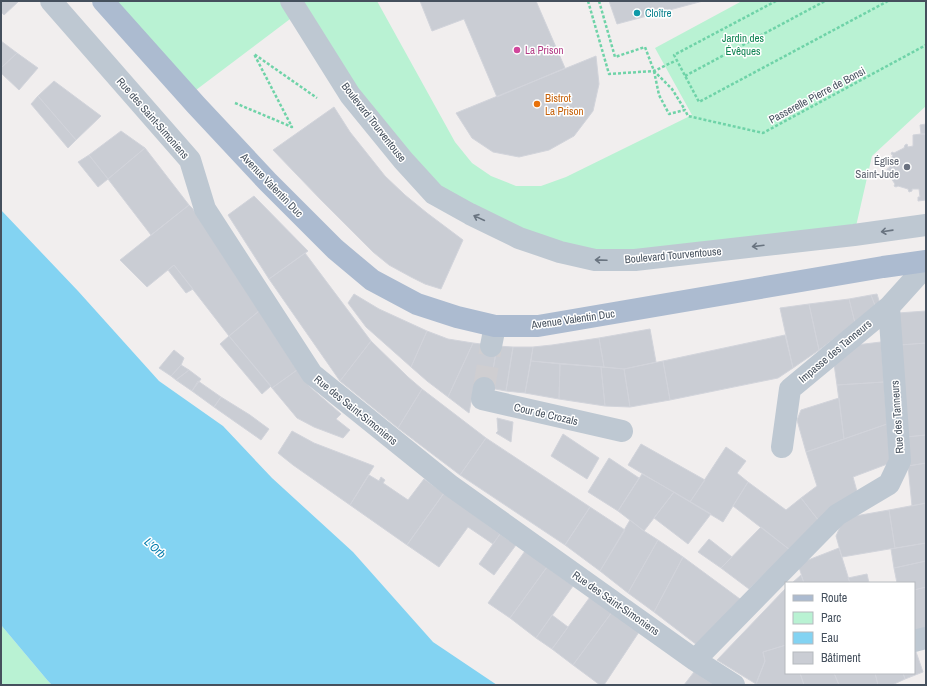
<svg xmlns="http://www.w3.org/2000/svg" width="927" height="686" font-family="'Archivo Narrow',sans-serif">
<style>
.green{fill:#b9f2d3}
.water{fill:#83d3f2}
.building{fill:#cacdd4;stroke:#d2d4db}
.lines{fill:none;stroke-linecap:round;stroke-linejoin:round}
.minor-tunnel{stroke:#cfced1;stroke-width:22;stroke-dasharray:22 11;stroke-linecap:butt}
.path{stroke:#6fd3a8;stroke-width:2.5;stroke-dasharray:3 2;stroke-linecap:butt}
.minor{stroke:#bec8d2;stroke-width:22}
.major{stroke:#acbbd0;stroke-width:22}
.oneway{stroke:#697480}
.culture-dot{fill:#0f9aa8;stroke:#fff;stroke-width:1.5}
.hotel-dot{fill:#d1479c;stroke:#fff;stroke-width:1.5}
.food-dot{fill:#e8710a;stroke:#fff;stroke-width:1.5}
.worship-dot{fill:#6b7280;stroke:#fff;stroke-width:1.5}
.labels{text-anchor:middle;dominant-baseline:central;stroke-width:3;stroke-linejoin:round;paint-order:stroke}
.culture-label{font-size:11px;fill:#0d838f;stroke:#fff;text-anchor:start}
.park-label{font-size:11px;fill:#108452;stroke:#fff}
.hotel-label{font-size:11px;fill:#b23c85;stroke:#fff;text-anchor:start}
.street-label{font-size:11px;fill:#45505d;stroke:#fff}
.food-label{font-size:11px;fill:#c56008;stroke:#fff;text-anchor:start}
.worship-label{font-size:11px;fill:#5b616d;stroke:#fff;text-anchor:end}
.water-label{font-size:12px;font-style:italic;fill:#037cac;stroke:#fff}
</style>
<rect width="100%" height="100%" fill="#f1eeee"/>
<path class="green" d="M103,1H377L455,142L472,163L491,176L516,186H541L566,177L692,115L655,48L742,1H926V106L872,156L854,235L595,260L434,194L298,13L188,96Z
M1,625L48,681L52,685H1Z"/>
<path class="water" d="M1,210L78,291L159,381L223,426L272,478L353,552L433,642L497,685H52L48,681L1,625Z"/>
<path class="building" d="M1,1H19L4,15L1,12Z
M420,1H536L565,68L497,97L464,19L432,31Z
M609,1H703L617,24Z
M1,41L17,53L1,68Z
M17,53L38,68L19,90L1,73V68Z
M596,56L599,84L593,111L574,136L549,150L519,157L493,152L472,138L456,113Z
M54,81L101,116L76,140L38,96Z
M38,96L76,140L68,148L31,104Z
M334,107L350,132L385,176L405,195L427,213L463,240L441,289L425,284L411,277L389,265L373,252L322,201L273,150Z
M926,124V134H921L920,125Z
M121,131L145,148L108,179L89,155Z
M921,134H926V200L918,201V197H920L919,189H912V191L909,192L908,189L898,186L896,187L894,186L895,184L889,175V171L887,170V169L889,168L890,161L893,155L891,154L892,152L894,153L904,148L905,145L907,144L908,147L913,146V135Z
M145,148L189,205L151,235L108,179Z
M89,155L108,179L98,187L78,162Z
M254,196L308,251L269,279L228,215Z
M189,205L193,209L259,311L229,336L174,265L147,287L120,260Z
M305,253L371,341L340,381L269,279Z
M174,265L193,289L186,293L168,270Z
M354,294L379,309L427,331L411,367L366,327L348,303Z
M877,294L880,304L876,308L871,295Z
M871,295L876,308L855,323L849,299Z
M849,299L855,323L819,350L809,304Z
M809,304L819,350L793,368L780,308Z
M259,311L297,370L272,388L229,336Z
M926,311V343L900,345L898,313Z
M650,329L656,362L624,369L604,367L599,338Z
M427,331L448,339L473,343L448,397L427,381L411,367Z
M785,335L793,368L778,378L670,400L663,361Z
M229,336L271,386L262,394L220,344Z
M599,338L604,367L531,361L533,347L552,345Z
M371,341L408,377L422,389L398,428L340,381Z
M881,342L884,382L837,385L834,364L856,345Z
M473,343L497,346L490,388L474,386L469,413L448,397Z
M926,343V435L906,437L900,345Z
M497,346L513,347L506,391L490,388Z
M513,347H533L525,393L506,391Z
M174,350L184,358L181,365L171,376L159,368Z
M531,361L560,364L559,399L525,393Z
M663,361L670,400L630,407L624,369Z
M560,364L601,367L605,406L559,399Z
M181,365L189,370L176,380L171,376Z
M601,367L624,369L630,407L605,406Z
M189,370L201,379L192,391L176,380Z
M297,370L311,388L341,414L336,419L350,430L343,438L314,427L297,418L272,388Z
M198,381L221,397L214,407L192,391Z
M884,382L887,424L844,439L837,385Z
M422,389L486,438L460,475L398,428Z
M221,397L250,415L269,429L261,440L214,407Z
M839,398L844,439L806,452L797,420L801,410Z
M497,418L513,422L511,442L496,433L498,431Z
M887,424L890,463L853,477L858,495L819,521L801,498L817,486L806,452Z
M292,431L314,443L374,466L350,505L293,465L278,453Z
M563,434L599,458L587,479L551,456Z
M926,435V463L908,466L906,437Z
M486,438L590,507L565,545L460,475Z
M641,444L705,480L690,502L628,465Z
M726,447L746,461L737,473L748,482L723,522L690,502Z
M609,458L639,478L618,511L588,492Z
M926,463V503L912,506L908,466Z
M642,474L674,492L644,531L618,511Z
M369,475L379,481L381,477L385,480L383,483L408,500L424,479L444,493L407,545L350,505Z
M748,482L786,510L801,498L819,521L790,550L733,506Z
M674,492L711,514L688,544L654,518Z
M444,493L500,534L493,544L468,527L439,567L407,545Z
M926,503V543L895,548L889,510Z
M590,507L625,530L600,571L565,545Z
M889,510L895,548L842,557L836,536L844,518Z
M630,520L644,531L658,540L628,593L600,571Z
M761,527L790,550L749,589L721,568Z
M500,534L516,545L494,575L479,564Z
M709,539L732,557L721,568L698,552Z
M658,540L683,557L654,612L628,593Z
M926,543V561L894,568L891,549Z
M839,548L850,583H804L798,564Z
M525,551L547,567L510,618L488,603Z
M683,557L740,599L697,645L654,612Z
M926,561V587L914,590V583H897L894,568Z
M547,567L573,586L536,638L510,618Z
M867,574L869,583H850L848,578Z
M801,575L804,583H792Z
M926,587V630L914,634V590Z
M786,588V645L763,652L765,661L756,684L717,660Z
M590,597L612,612L573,665L552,649Z
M612,612L639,632L604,685H600L573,665Z
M552,615L568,627L552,649L536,638Z
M786,645V673H800L804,685L756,684L765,661L763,652Z
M914,646L923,672L905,679L903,673H914Z
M694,672L696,673L714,685H684Z
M800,673H834L839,685H804Z
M834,673H875L878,685H839Z
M875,673H903L905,679L892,685H878Z"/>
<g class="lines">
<path class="minor-tunnel" d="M484,388L491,346"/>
<path class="path" d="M588,1L609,74L654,71L677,60
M599,1L615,57L645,47L654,71L672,89L685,110
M776,1L674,55L699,102L888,1
M654,71L659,95L669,114L685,110L688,116L763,133L926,45
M685,76L825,1
M235,103L292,127L254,54L317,98"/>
<path class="minor" d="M51,1L190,160L205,209L312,374L451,486L695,660L734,685
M291,1L350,95L403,160L434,194L470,214L519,238L560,252L595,260H635L854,235L926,225
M491,346L495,326
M484,388L482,399L622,431
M782,447L790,389L889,307
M914,641L926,638
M695,660L837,515L889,484L900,461L889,307L926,266"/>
<path class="major" d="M103,1L196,105L267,181L335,249L372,280L417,304L457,317L495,326H538L883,267L926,261"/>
</g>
<defs><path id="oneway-shaft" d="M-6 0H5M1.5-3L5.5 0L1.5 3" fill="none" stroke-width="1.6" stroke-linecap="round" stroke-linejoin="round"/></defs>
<g class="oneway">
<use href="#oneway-shaft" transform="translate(479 218) rotate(-155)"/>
<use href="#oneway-shaft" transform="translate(887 231) rotate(172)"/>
<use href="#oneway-shaft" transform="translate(758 246) rotate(173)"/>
<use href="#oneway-shaft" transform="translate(601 260) rotate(-178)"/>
</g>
<circle class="culture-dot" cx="637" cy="13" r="4"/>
<circle class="hotel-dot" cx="517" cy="50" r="4"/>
<circle class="food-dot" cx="537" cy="104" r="4"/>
<circle class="worship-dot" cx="907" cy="167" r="4"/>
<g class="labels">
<g class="culture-label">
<text x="645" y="13">Cloître</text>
</g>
<g class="park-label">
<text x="743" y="38">Jardin des<tspan x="743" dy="13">Évêques</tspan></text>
</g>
<g class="hotel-label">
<text x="525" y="50">La Prison</text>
</g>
<g class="street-label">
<text transform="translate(817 95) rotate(-28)">Passerelle Pierre de Bonsi</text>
<text transform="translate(153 118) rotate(49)">Rue des Saint-Simoniens</text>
<text transform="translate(374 122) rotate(52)">Boulevard Tourventouse</text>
<text transform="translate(272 185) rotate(46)">Avenue Valentin Duc</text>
<text transform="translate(673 255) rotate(-5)">Boulevard Tourventouse</text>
<text transform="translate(573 319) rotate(-8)">Avenue Valentin Duc</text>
<text transform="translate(835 351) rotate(-40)">Impasse des Tanneurs</text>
<text transform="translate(356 410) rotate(39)">Rue des Saint-Simoniens</text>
<text transform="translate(546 414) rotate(13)">Cour de Crozals</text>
<text transform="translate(897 417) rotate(-94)">Rue des Tanneurs</text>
<text transform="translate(616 603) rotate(35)">Rue des Saint-Simoniens</text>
</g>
<g class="food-label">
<text x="545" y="98">Bistrot<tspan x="545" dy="13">La Prison</tspan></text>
</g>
<g class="worship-label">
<text x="899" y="161">Église<tspan x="899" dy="13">Saint-Jude</tspan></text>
</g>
<g class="water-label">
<text transform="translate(155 548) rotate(42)">L'Orb</text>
</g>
</g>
<rect width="927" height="686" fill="none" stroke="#45505d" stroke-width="4"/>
<rect x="785" y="582" width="130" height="92" fill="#ffffff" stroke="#b5b9be"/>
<rect x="793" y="595" width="20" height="6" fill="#acbbd0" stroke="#b5b9be"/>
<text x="821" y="602" font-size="12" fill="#45505d">Route</text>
<rect x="793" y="612" width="20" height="12" fill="#b9f2d3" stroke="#b5b9be"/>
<text x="821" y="622" font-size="12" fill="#45505d">Parc</text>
<rect x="793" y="632" width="20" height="12" fill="#83d3f2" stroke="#b5b9be"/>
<text x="821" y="642" font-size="12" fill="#45505d">Eau</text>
<rect x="793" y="652" width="20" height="12" fill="#cacdd4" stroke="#b5b9be"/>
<text x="821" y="662" font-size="12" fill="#45505d">Bâtiment</text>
</svg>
